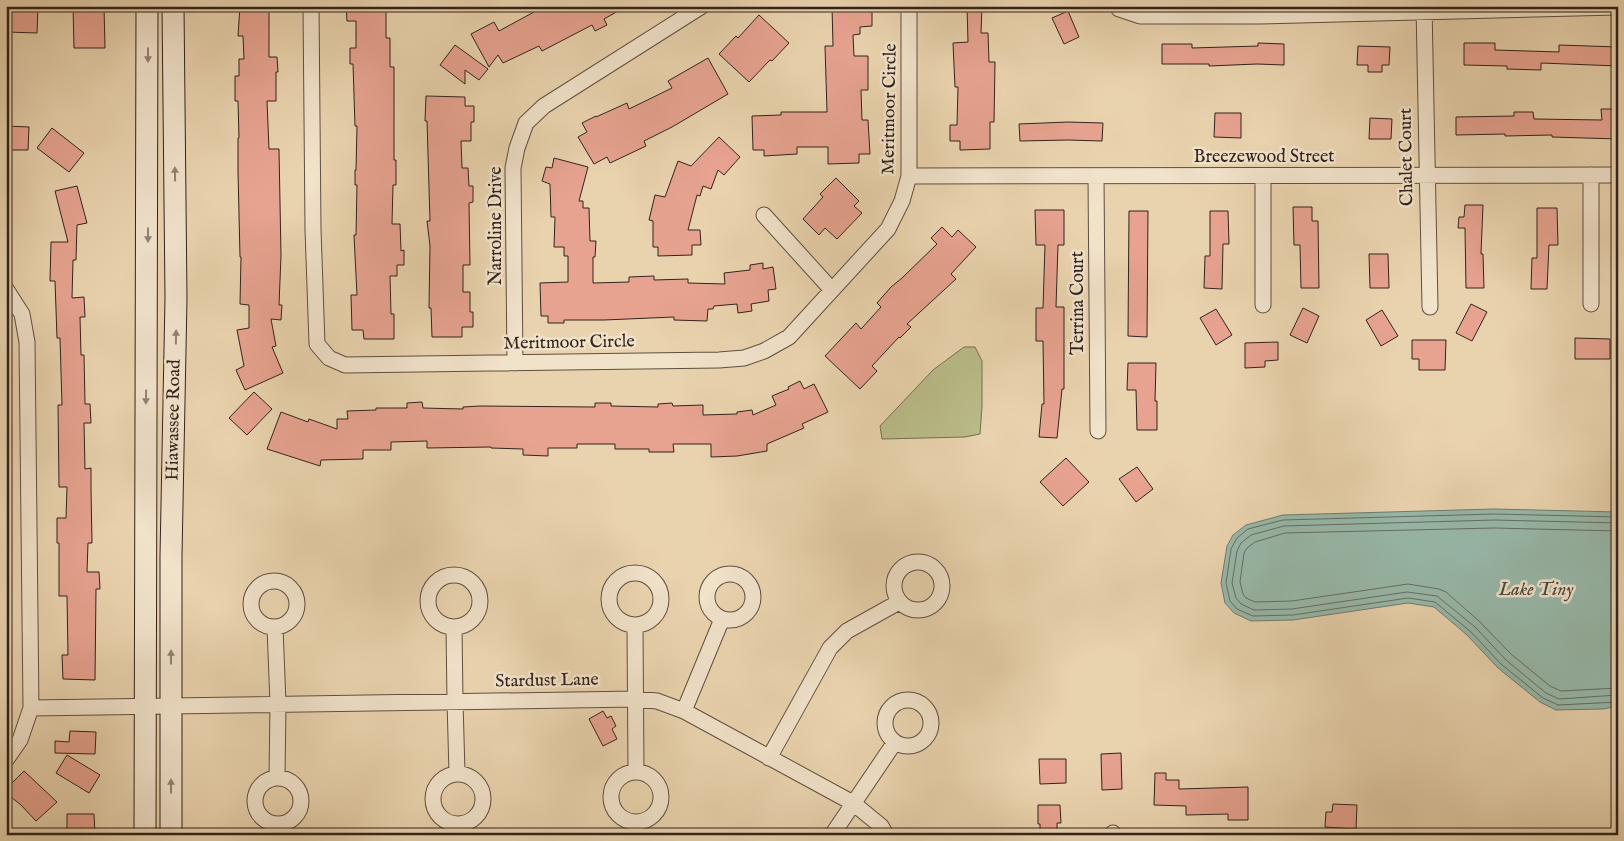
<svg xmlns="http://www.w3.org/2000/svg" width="1624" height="841" font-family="'IM FELL English',serif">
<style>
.green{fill:#b9bc89;stroke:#767053}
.water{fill:#97b8a9;stroke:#6f7c71}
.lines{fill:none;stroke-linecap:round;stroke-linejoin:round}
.shore{stroke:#646e63;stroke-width:1}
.building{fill:#e7a390;stroke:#32231d}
.street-casing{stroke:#604f41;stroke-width:17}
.secondary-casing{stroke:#32231d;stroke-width:23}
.street{stroke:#f1e2ca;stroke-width:15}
.secondary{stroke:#f1e2ca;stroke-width:21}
.oneway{fill:#928274}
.labels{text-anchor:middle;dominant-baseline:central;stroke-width:5;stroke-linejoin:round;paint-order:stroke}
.street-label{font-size:18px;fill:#32231d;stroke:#f1e2ca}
.water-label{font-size:19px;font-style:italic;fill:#4b4840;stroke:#f1e2ca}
</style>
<rect width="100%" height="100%" fill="#e9d3ae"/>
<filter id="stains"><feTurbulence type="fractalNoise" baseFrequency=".004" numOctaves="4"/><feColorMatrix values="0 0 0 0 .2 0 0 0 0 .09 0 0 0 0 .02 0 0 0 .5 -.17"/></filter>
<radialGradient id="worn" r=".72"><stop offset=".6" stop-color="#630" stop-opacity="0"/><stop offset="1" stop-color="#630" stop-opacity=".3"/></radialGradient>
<path class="green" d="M964,347H975L982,361V406L980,434L965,437L882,439L880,426L933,370Z"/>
<path class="water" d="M1494,509L1618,512V706L1603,709L1556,710L1540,702L1498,668L1467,635L1434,607L1408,603L1293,620L1251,621L1234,613L1225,603L1221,583L1227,546L1233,535L1246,525L1283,515Z"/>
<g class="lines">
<path class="shore" d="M1618,517L1494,514L1283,520L1248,529L1237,538L1231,549L1226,583L1230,601L1237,609L1253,616L1293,615L1408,598L1435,602L1471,632L1501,664L1543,698L1558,705L1618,702
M1618,523L1494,520L1284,526L1251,535L1241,543L1237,551L1232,583L1236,598L1241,604L1254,610L1292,609L1407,592L1437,596L1475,627L1506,660L1546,693L1559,699L1618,695
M1618,531L1494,528L1285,533L1255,542L1247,548L1244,553L1240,582L1243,594L1246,598L1255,602L1292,601L1408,584L1439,589L1446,592L1479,621L1511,654L1550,686L1561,691L1618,688"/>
</g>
<path class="building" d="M6,6H38L37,33L6,32Z
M73,6L104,7L105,48H74Z
M240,6H269V57H277L278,72H276V101H267L269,149H279L281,256L279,305H282L281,320L271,319L276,346L272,347L283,373L245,390L236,370L244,366L237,330L249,328V305L240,304L241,257H240L238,171V138H239L238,101H235V76H239V59H244L243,36H238Z
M346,6H386V38H390V67H394V160H396V185H393L392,224H400L401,251L404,250V265H397V276H390L391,314H394V339H364L363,330H352L351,295H357L354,235H356L357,185H355V170H356L357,126H355L353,64H350V48H356V21H347Z
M545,6H627L604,19L607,25L595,31L592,25L542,51L539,46L503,63L498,55L489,67L471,34L494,22L499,31Z
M832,6H870V12H872V26L860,27V34L853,35L854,56H868V90H861L862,120H868L870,154H859V163L828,164V147H797V154L764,156V150H753L752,116L781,115V112H827L825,46H833Z
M967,6H982L981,33H988L989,62H995L994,122H990V149L960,150V141H950V125H957L958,87H955L953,43L968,42Z
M1068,11L1079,37L1064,44L1052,18Z
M759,15L789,43L772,61L770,60L749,82L719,54L736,36L738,38Z
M1258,43L1284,44V65L1257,64L1209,66V64H1162V44H1192V48L1258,46Z
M1464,43H1495V50L1559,52V45L1618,47V66L1541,63V70L1507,69V66L1464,65Z
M455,45L488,69L479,80L465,70V84L440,65Z
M1358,46L1390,47L1389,65H1382V72H1368V65H1357Z
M708,58L728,94L672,127L644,141L646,146L610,163L607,157L594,164L578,137L587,132L582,123L596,116V117L627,103L629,109L672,88L668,81Z
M426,96L465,97V106H474V122H471V141H461L462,168H468L469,186H473V202L469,203L470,265H463V292H470V312H473V327H462V337H432L431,308H429L430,246L427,221H430L427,121H425Z
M1601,109H1618V139L1552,137V135L1505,136V134L1456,135V117L1514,116V112H1533L1534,119L1602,120Z
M1215,113H1241V138L1214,137Z
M1370,118L1392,119L1391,139H1369Z
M1068,122L1103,123L1102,141L1068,140L1020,141L1019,124Z
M6,126L29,127L28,150H6Z
M52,128L84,153L69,172L37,148Z
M719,137L740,157L724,175L718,170L711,189L703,186L700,196L697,195L688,230H700L701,245H692V255L658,256V247H653V221L649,220L655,195L665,197L678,161L691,166Z
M554,158L588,167L579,201H583V208H589L590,241H596L595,257H593V283L629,282V277L654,276V280L688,279V283L725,284L724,273L750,270V265L763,263V269L773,267L776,289L768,290L769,301L751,304L752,311L738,313L737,304L714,306L713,309H708L707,321L674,320V317L604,320H564V323H548V316H541L540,283L568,282V256H564V247H554L555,217H551L550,184L542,181L546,167L552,168Z
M836,178L859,201L854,206L862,213L837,239L825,228L819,235L803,219L823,197L820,194Z
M77,186L87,223L77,225L76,260H73L72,298L84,297L85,317H80L81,355H84L85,404H90L91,423H84L85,469L91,468V490L92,543H88L87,572H99L100,589H96L95,680L63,679L62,655H68L67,596H59V543H57V518H66L67,487H59L58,405H62L60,338H57L55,281H50L51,242H68L55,191Z
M1465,205H1483L1481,254H1483L1484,288H1466L1465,228H1458L1459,217H1464Z
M1293,207H1312V221H1318L1319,288H1301L1300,245H1294Z
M1537,208H1557L1558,245H1549L1547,289H1531L1532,258H1537Z
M1035,210H1064V245H1058L1056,307H1064V389H1062L1057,438L1039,437L1042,404H1044L1043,341H1036V308H1043L1045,245H1036Z
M1129,211H1148L1147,337L1128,336Z
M1210,211H1228L1229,244H1223L1222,289L1204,288L1205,256H1210Z
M942,227L952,237L958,230L976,247L951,274L956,279L907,324L911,327L900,338L899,337L872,366L877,371L860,389L825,356L856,323L861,329L881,307L877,303L891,287L902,278L937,244L931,238Z
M1369,254H1388L1389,288H1370Z
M1471,304L1487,312L1472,341L1456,333Z
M1303,308L1319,316L1307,343L1290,335Z
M1216,309L1232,335L1216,345L1200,318Z
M1382,310L1398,336L1381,346L1366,320Z
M1575,338L1610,339V359H1575Z
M1412,340H1446L1445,370H1419V359H1412Z
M1278,342V360L1265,361V367L1245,368V343Z
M1128,363H1156L1155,401H1157V430H1137L1136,390H1127Z
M800,381L804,389L814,384L828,412L802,424L804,428L767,444V451L737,456L711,457V444H673L674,452H649V449H615V444H577V448H548V456L523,455V449L491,448V447L427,448V441L391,442V450H363V459L321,460L320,466L267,449L281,412L308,422L309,419L337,429V419H348L347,411L376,410V408H407V403L422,402L423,408L463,409V407L480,406L595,407V403H611V406L658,407V404L672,403L673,406L703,405V415L737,414V412L752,410L753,415L776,405L772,396L789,389L788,387Z
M254,392L272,409L247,435L229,418Z
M1066,458L1089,482L1063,506L1040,482Z
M1137,467L1153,489L1136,502L1119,479Z
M603,711L607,718L611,716L616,726L612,729L617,739L603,746L589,719Z
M70,731L96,732L95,754L55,753V741L69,742Z
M1121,753L1122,789L1102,790L1101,754Z
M67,755L100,775L89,793L56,773Z
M1039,759H1066V783L1040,784Z
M24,771L57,802L36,821L21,805L6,793V789Z
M1155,773H1166V780H1179V789L1248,787V820H1228V814L1186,815V806L1154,805Z
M1333,804L1357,805L1356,829L1325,827L1326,812H1332Z
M1038,805H1060L1061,823H1057V835H1040V824H1038Z
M67,814H94L95,835H67Z"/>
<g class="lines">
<defs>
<path id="street" d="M311,6L313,229L317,344L329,358L345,365L719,360L744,358L764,351L789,337L888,229L902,201L909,176V6
M1117,6L1119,9L1140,16H1259L1618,7
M1424,6L1430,307
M1591,175V304
M909,176L1618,175
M1096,176L1098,431
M1263,176V305
M764,215L831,289
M6,289L22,314L27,342L31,708L20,740L6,760
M515,363L513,168L517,148L526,123L544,106L702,6
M894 586a24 24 0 1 1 48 0a24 24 0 1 1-48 0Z
M609 599a26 26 0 1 1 52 0a26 26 0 1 1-52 0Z
M707 597a23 23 0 1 1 46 0a23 23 0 1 1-46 0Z
M428 601a26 26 0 1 1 52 0a26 26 0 1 1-52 0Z
M251 604a23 23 0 1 1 46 0a23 23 0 1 1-46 0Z
M635,625L636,772
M275,627L278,704L277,777
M454,627L455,701L457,773
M885 723a23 23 0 1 1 46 0a23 23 0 1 1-46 0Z
M31,708L636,699L657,701L684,711L853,803L881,826L886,835
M684,711L722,619
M769,758L830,648L847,631L899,602
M611 797a25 25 0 1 1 50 0a25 25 0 1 1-50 0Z
M433 799a25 25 0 1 1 50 0a25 25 0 1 1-50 0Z
M255 801a23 23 0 1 1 46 0a23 23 0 1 1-46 0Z
M1113,833V835
M832,835L895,742"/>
<path id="secondary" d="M145,835C144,559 148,282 147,6
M171,835V556L176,298L173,6"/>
</defs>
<use href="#street" class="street-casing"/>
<use href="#secondary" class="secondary-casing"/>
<use href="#street" class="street"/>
<use href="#secondary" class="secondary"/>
</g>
<defs><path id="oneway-solid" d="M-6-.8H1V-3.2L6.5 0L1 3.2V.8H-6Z" transform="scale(1.25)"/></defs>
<g class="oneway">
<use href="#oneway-solid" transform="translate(148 55) rotate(90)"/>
<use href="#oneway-solid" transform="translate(175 174) rotate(-91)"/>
<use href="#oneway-solid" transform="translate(148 235) rotate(90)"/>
<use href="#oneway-solid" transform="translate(176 337) rotate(-89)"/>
<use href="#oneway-solid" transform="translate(146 397) rotate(91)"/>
<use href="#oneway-solid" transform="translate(171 657) rotate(-90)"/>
<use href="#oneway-solid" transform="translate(171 786) rotate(-90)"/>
</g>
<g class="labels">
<g class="street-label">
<text transform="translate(890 109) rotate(-89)">Meritmoor Circle</text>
<text x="1264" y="157">Breezewood Street</text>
<text transform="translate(1407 157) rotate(-91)">Chalet Court</text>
<text transform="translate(496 226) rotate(-90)">Narroline Drive</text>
<text transform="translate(1078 303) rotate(-90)">Terrina Court</text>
<text transform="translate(569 343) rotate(-1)">Meritmoor Circle</text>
<text transform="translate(174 420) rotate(-89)">Hiawassee Road</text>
<text transform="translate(547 681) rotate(-1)">Stardust Lane</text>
</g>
<g class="water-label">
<text x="1536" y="590">Lake Tiny</text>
</g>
</g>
<rect width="1624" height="841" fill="none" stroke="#e9d3ae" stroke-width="25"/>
<rect x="8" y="8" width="1609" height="826" fill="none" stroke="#32231d" stroke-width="2.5"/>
<rect x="12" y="12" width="1599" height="816" fill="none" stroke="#32231d"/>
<rect width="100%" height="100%" filter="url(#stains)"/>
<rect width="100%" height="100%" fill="url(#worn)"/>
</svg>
